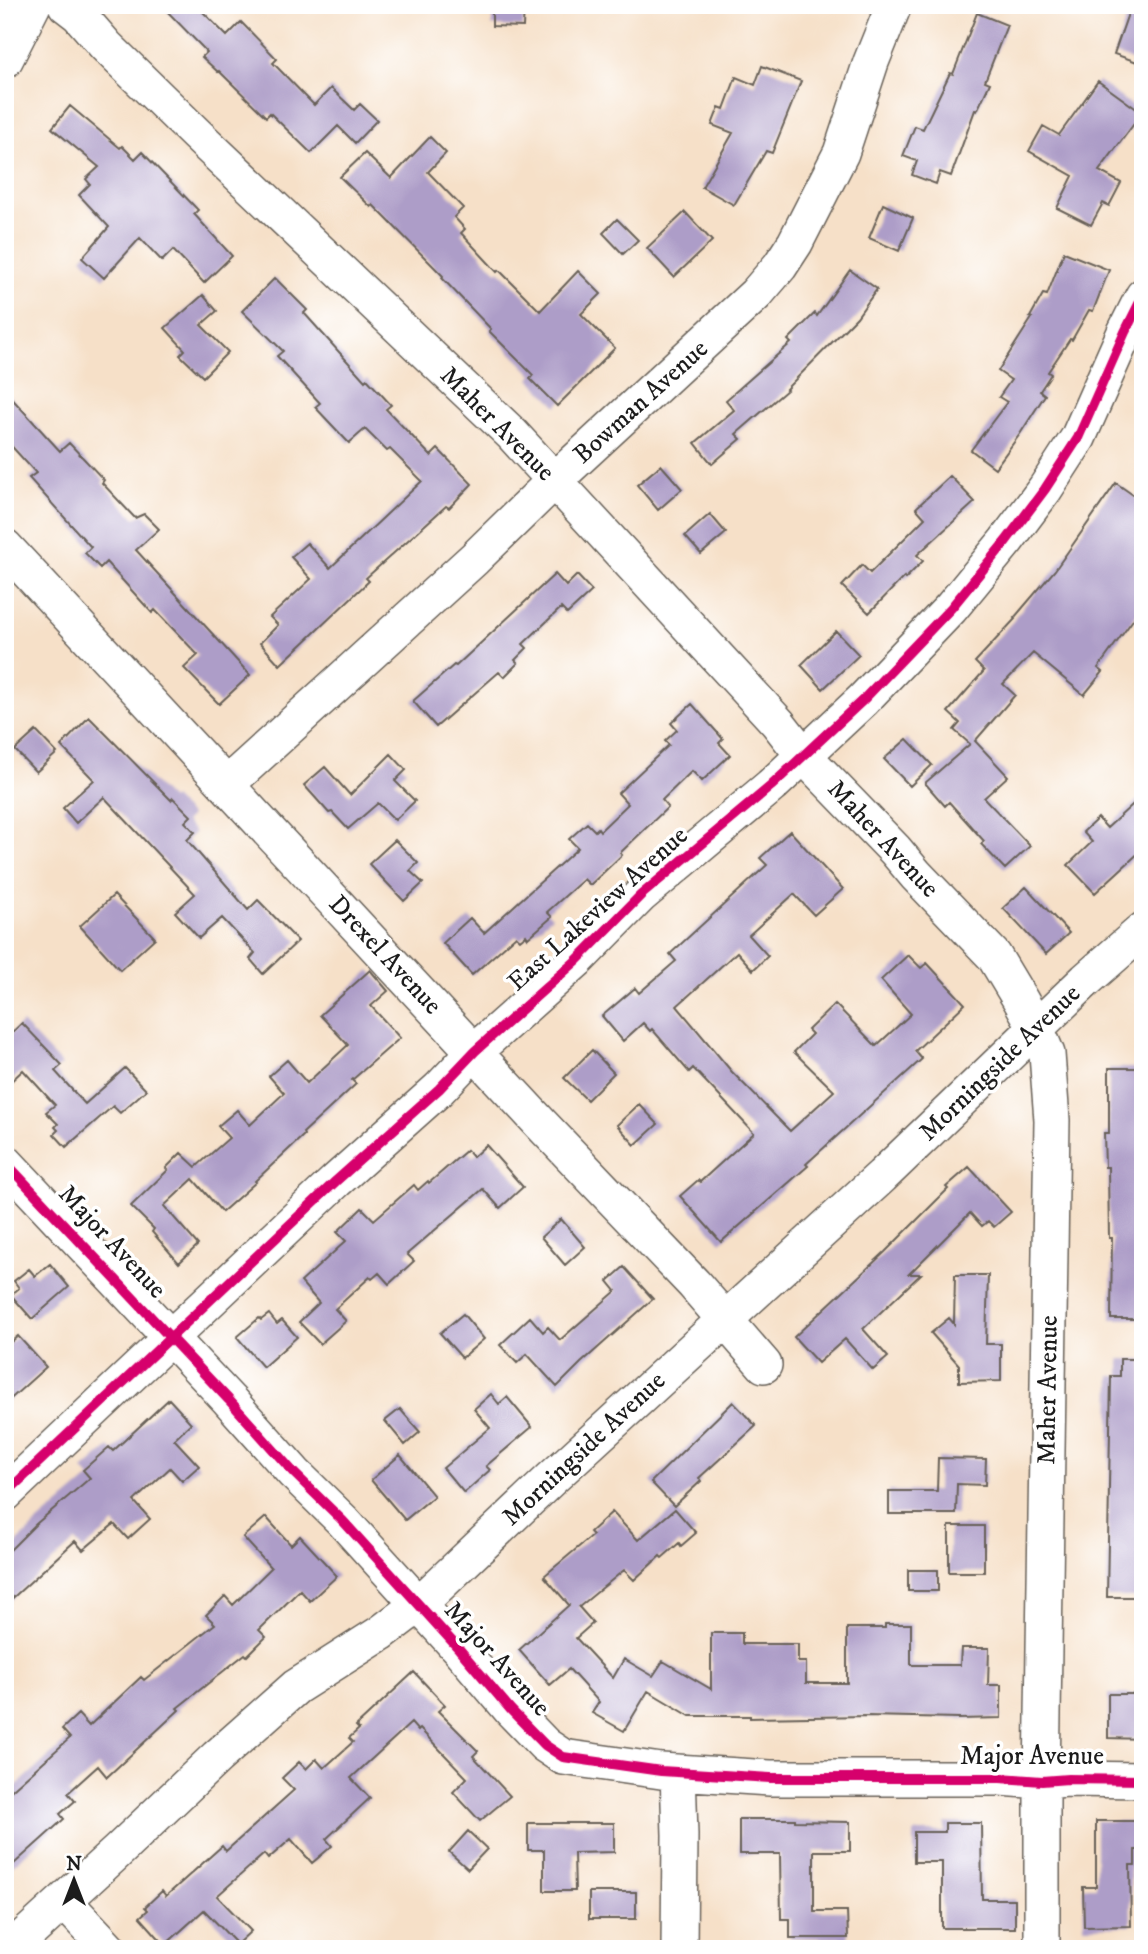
<svg xmlns="http://www.w3.org/2000/svg" width="1148" height="1954" font-family="'IM FELL DW Pica',serif">
<style>
.building{fill:#ad9dc8}
.lines{fill:none;stroke-linecap:round;stroke-linejoin:round}
.minor-casing{stroke:#686158;stroke-width:38}
.minor{stroke:#fff;stroke-width:35}
.cycleway-casing{stroke:#fff;stroke-width:15}
.cycleway{stroke:#d6006c;stroke-width:10}
.labels{text-anchor:middle;dominant-baseline:central;stroke-width:7;stroke-linejoin:round;paint-order:stroke}
.street-label{font-size:26px;fill:#1c1c1c;stroke:#fff}
</style>
<rect width="100%" height="100%" fill="#fff"/>
<filter id="ink" filterUnits="userSpaceOnUse"><feTurbulence type="fractalNoise" baseFrequency=".0143" numOctaves="2"/><feDisplacementMap in="SourceGraphic" scale="14" xChannelSelector="R" yChannelSelector="G"/><feConvolveMatrix kernelMatrix="1 2 1 2 8 2 1 2 1" color-interpolation-filters="sRGB"/></filter>
<filter id="wash" filterUnits="userSpaceOnUse"><feTurbulence type="fractalNoise" baseFrequency=".00686" numOctaves="4" result="noise"/><feDisplacementMap in="SourceGraphic" scale="28" xChannelSelector="R" yChannelSelector="G"/><feGaussianBlur stdDeviation="1.57" result="paint"/><feColorMatrix in="noise" values="0 0 0 0 0 0 0 0 0 0 0 0 0 0 0 0 0 1.4 0 .05"/><feComposite in="paint" operator="in"/></filter>
<g filter="url(#wash)">
<rect width="100%" height="100%" fill="#f6e0c8"/>
<g id="blocks">
<path class="building" d="M161,5H196L227,36L241,22L277,59L273,63L314,105L331,88L354,110L360,104L377,120L355,143L338,126L311,153L270,113L266,117L219,71L218,72L202,57L207,52Z
M492,5H524L523,27L492,26Z
M1131,5H1143V64L1114,54Z
M977,13L1007,25L985,81L990,83L977,111L975,110L951,176L940,172L936,184L912,175L917,161L903,156L915,126L923,129L950,73L953,74Z
M762,66L801,81L772,153L766,151L734,205L702,187L733,133L712,125L719,107L724,109L736,77L755,85Z
M1098,81L1142,113L1099,171L1121,183L1109,206L1103,203L1091,225L1057,208L1073,176L1029,151L1043,126L1059,135Z
M70,106L120,148L122,146L135,159L142,152L198,210L194,214L232,256L204,283L173,250L162,261L140,238L104,278L82,258L109,227L79,195L90,184L86,179L99,167L52,128Z
M430,137L446,153L428,172L463,208L454,217L465,229L461,233L497,272L499,270L540,311L578,271L601,294L581,314L615,348L557,406L530,379L533,375L489,331L491,329L442,278L443,276L373,205L371,207L340,177L365,153L391,178Z
M883,204L913,218L899,251L869,238Z
M685,212L712,241L674,277L647,248Z
M617,219L638,240L623,254L603,233Z
M1064,252L1109,270L1093,311L1089,310L1072,340L1070,339L1048,372L1051,374L1040,391L1045,395L1020,434L995,468L971,450L1007,402L999,397L1011,380L998,371L1032,318L1030,317L1043,294L1047,295Z
M850,270L877,289L857,317L786,389L787,390L736,434L741,439L712,464L695,443L734,410L726,400L791,343L788,340L815,313L817,316Z
M275,278L307,310L304,313L365,381L367,379L391,405L386,409L431,456L438,449L472,484L449,508L446,506L366,578L369,581L280,665L260,643L278,625L270,617L311,579L291,557L307,543L330,568L422,481L390,449L387,451L365,429L349,443L315,407L320,403L277,356L283,351L242,311Z
M203,295L217,311L201,325L228,352L203,377L180,355L185,350L165,328Z
M5,391L60,451L69,443L104,480L102,483L135,518L144,514L159,529L136,550L250,675L219,704L184,668L198,655L155,610L152,613L106,562L100,568L85,553L91,547L29,478L36,473L5,439Z
M661,465L682,489L658,510L637,485Z
M950,476L975,502L917,555L923,561L905,579L904,577L869,613L842,586L862,565L870,573L925,518L916,508Z
M1116,483L1143,502V606L1098,668L1103,672L1084,695L1033,653L1003,684L1015,695L975,741L1008,776L984,798L1030,846L1005,869L981,844L984,841L949,802L945,806L925,783L970,744L954,730L960,723L948,712L984,671L975,662L1015,619L1014,618L1055,570Z
M710,514L726,533L701,554L685,536Z
M555,574L566,586L577,575L592,591L567,614L561,608L523,644L527,648L515,660L518,663L504,677L499,672L436,727L413,701L454,665L456,666Z
M836,631L859,655L823,689L801,665Z
M692,704L723,739L719,743L730,755L702,781L692,771L662,800L668,807L620,853L622,855L590,885L584,879L547,912L552,917L528,938L526,935L520,940L516,936L472,975L443,943L470,918L484,933L578,848L569,839L587,823L595,831L598,828L600,831L628,804L618,793L669,745L665,741L677,730L671,723Z
M89,717L171,800L173,798L191,816L185,822L195,832L187,840L248,910L258,900L298,941L263,974L250,959L255,953L222,918L199,938L175,912L195,894L104,797L76,823L63,808L94,780L61,746Z
M36,731L57,753L36,772L15,750Z
M907,739L932,765L910,786L884,759Z
M391,754L406,770L395,781L415,801L395,820L378,803L348,829L332,812L329,813L304,785L325,767L350,795Z
M1143,795V849L1095,893L1068,865L1092,842L1083,832L1098,818L1107,828Z
M790,831L843,889L814,915L794,894L749,935L768,956L753,970L737,952L677,1006L732,1072L790,1131L834,1091L794,1052L812,1034L808,1030L835,1004L876,1046L911,1014L881,980L908,955L921,968L927,963L965,1004L915,1051L922,1059L806,1164L808,1166L721,1242L680,1196L698,1180L700,1182L754,1133L693,1068L689,1072L652,1029L650,1031L643,1023L623,1041L602,1016L635,988L639,993L676,961L670,954L767,865L760,858Z
M395,840L418,863L410,871L423,883L404,901L369,864Z
M1026,887L1069,933L1046,954L1003,908Z
M114,895L155,938L120,970L80,926Z
M370,970L388,991L371,1006L400,1038L352,1080L356,1084L303,1133L304,1135L255,1181L256,1182L222,1212L193,1179L164,1206L198,1245L179,1263L152,1232L154,1229L131,1206L168,1170L166,1168L181,1153L196,1167L229,1138L218,1126L237,1110L250,1125L284,1093L269,1076L287,1060L307,1083L348,1045L320,1015Z
M22,1023L62,1065L55,1071L85,1104L125,1068L146,1090L120,1113L113,1106L66,1147L54,1134L58,1130L55,1127L58,1124L46,1112L55,1105L23,1070L5,1087V1039Z
M592,1050L614,1073L587,1100L564,1078Z
M1109,1068H1143V1319H1111L1112,1238H1109L1108,1167H1105L1104,1133H1109Z
M639,1104L658,1124L635,1145L617,1125Z
M486,1145L523,1187L500,1208L483,1189L407,1254L414,1261L389,1284L379,1273L372,1279L370,1277L335,1309L346,1321L320,1344L299,1322L319,1303L301,1282L346,1241L337,1232L362,1208L374,1220L414,1185L418,1190L428,1181L429,1183L467,1150L473,1157Z
M969,1167L1011,1212L994,1227L988,1221L982,1226L970,1213L909,1274H921L863,1329L888,1357L873,1370L845,1339L818,1363L794,1337L885,1252L948,1189L946,1187Z
M561,1219L585,1247L565,1265L541,1237Z
M50,1264L69,1287L32,1319L11,1295L19,1288L14,1281L29,1269L35,1276Z
M624,1267L653,1299L581,1363L557,1387L527,1354L517,1363L500,1345L530,1317L543,1332L548,1327L560,1340L616,1291L608,1281Z
M955,1275H988L986,1344H1001V1381L959,1382V1365L931,1333L949,1318L954,1324Z
M269,1314L277,1324L282,1320L297,1337L263,1367L237,1337L259,1318L261,1320Z
M463,1314L484,1339L462,1358L440,1333Z
M18,1336L46,1367L5,1404V1347Z
M1120,1359H1143L1141,1597H1107L1111,1376H1120Z
M491,1394L499,1404L507,1397L532,1427L486,1466L490,1470L464,1493L443,1468L490,1428L474,1409Z
M169,1399L191,1423L174,1439L199,1466L182,1481L170,1468L134,1501L150,1519L128,1539L114,1524L83,1550L75,1541L5,1605V1555L36,1524L90,1478L83,1470L109,1447L113,1451Z
M733,1402L756,1426L699,1478L701,1481L674,1506L651,1482Z
M400,1409L420,1432L405,1445L385,1421Z
M400,1455L434,1496L405,1520L371,1480Z
M938,1458L986,1459L985,1485L957,1484L956,1514H889V1491H937Z
M675,1509L696,1533L681,1546L679,1543L662,1558L660,1556L634,1580L624,1570L579,1607L593,1623L576,1638L613,1678L624,1659L653,1676L663,1661L711,1689V1633H742V1644H798V1662H806V1683H847V1628H885V1624H911V1665H960L961,1648H989L988,1685H1001V1718L959,1719V1718L867,1716L750,1718V1716H690L648,1691L624,1731L592,1713L599,1702L569,1669L550,1685L519,1650L569,1605L544,1576L593,1535L590,1532L612,1512L638,1540Z
M266,1517L291,1545L300,1536L337,1576L310,1601L300,1590L259,1630L266,1637L247,1656L245,1654L177,1708L179,1710L107,1777L98,1766L68,1793L75,1801L60,1814L64,1819L5,1872V1796L70,1738L62,1729L78,1714L89,1726L141,1677L144,1680L215,1624L206,1615L225,1596L233,1605L271,1568L243,1537Z
M949,1526H984V1572H949Z
M908,1570H938V1591H908Z
M414,1672L445,1705L438,1711L478,1751L473,1756L510,1796L480,1821L453,1792L467,1778L420,1729L418,1731L411,1723L351,1778L370,1798L326,1839L332,1846L312,1863L291,1839L268,1859L264,1854L217,1896L251,1931L237,1944L204,1910L165,1945L140,1917L148,1910L145,1907L162,1891L166,1896L222,1846L226,1851L294,1790L282,1778L299,1762L306,1769L316,1759L324,1768L353,1742L349,1738L359,1729L356,1726Z
M1108,1694H1141L1143,1739L1108,1738Z
M739,1819H795V1821L850,1822V1851H814V1911H847L848,1938H790V1919H781L780,1854H739Z
M1096,1821H1143V1850H1135V1865H1130L1131,1926L1084,1927L1083,1887H1096Z
M528,1823H614V1852L574,1853L575,1891H544V1850H528Z
M945,1823H981L982,1899H1015V1928H942V1862H914V1832H945Z
M468,1831L487,1849L468,1869L449,1852Z
M589,1892H636V1919H589Z"/>
</g>
</g>
<g filter="url(#ink)">
<use href="#blocks" fill-opacity="0" stroke="#686158" stroke-width="2"/>
<g class="lines">
<defs>
<path id="minor" d="M66,5L79,15L106,46L196,134L511,433L778,723L803,755L895,850L916,875L994,956L1021,1001L1036,1028L1047,1054L1052,1120L1042,1781V1949
M5,60L33,5
M5,547L541,1124L694,1284L764,1365
M226,785L474,559L554,481L756,294L780,266L795,243L841,153L871,62L894,5
M5,1162L229,1400L294,1473L343,1521L459,1649L511,1710L545,1745L563,1757L661,1771L770,1778H1000L1042,1781L1068,1779L1143,1780
M5,1494L336,1181L439,1089L475,1051L577,960L641,895L771,786L863,700L951,608L1006,541L1045,489L1078,438L1125,332L1143,296
M678,1772L680,1835L679,1949
M64,1901L109,1949
M11,1949L117,1852L217,1757L296,1687L381,1633L418,1605L551,1479L882,1176L1086,980L1143,930"/>
</defs>
<use href="#minor" class="minor-casing"/>
<use href="#minor" class="minor"/>
<defs>
<path id="cycleway" d="M5,1162L229,1400L294,1473L343,1521L459,1649L511,1710L545,1745L563,1757L661,1771L770,1778H1000L1042,1781L1068,1779L1143,1780
M5,1494L336,1181L439,1089L475,1051L577,960L641,895L771,786L863,700L951,608L1006,541L1045,489L1078,438L1125,332L1143,296"/>
</defs>
<use href="#cycleway" class="cycleway-casing"/>
<use href="#cycleway" class="cycleway"/>
</g>
</g>
<g class="labels">
<g class="street-label">
<text transform="translate(641 402) rotate(-42)">Bowman Avenue</text>
<text transform="translate(497 424) rotate(45)">Maher Avenue</text>
<text transform="translate(883 839) rotate(47)">Maher Avenue</text>
<text transform="translate(598 909) rotate(-42)">East Lakeview Avenue</text>
<text transform="translate(385 955) rotate(47)">Drexel Avenue</text>
<text transform="translate(1000 1063) rotate(-44)">Morningside Avenue</text>
<text transform="translate(112 1242) rotate(47)">Major Avenue</text>
<text transform="translate(1048 1390) rotate(-89)">Maher Avenue</text>
<text transform="translate(584 1449) rotate(-43)">Morningside Avenue</text>
<text transform="translate(497 1659) rotate(48)">Major Avenue</text>
<text x="1032" y="1756">Major Avenue</text>
</g>
</g>
<rect width="1148" height="1954" fill="none" stroke="#fff" stroke-width="28"/>
<g transform="translate(74 1880)" stroke="#ffffff" stroke-width="5" paint-order="stroke">
<path d="M0-5L12 26L0 18L-12 26Z" fill="#1c1c1c"/>
<text y="-10" font-size="19" font-weight="bold" text-anchor="middle" fill="#1c1c1c">N</text>
</g>
</svg>
